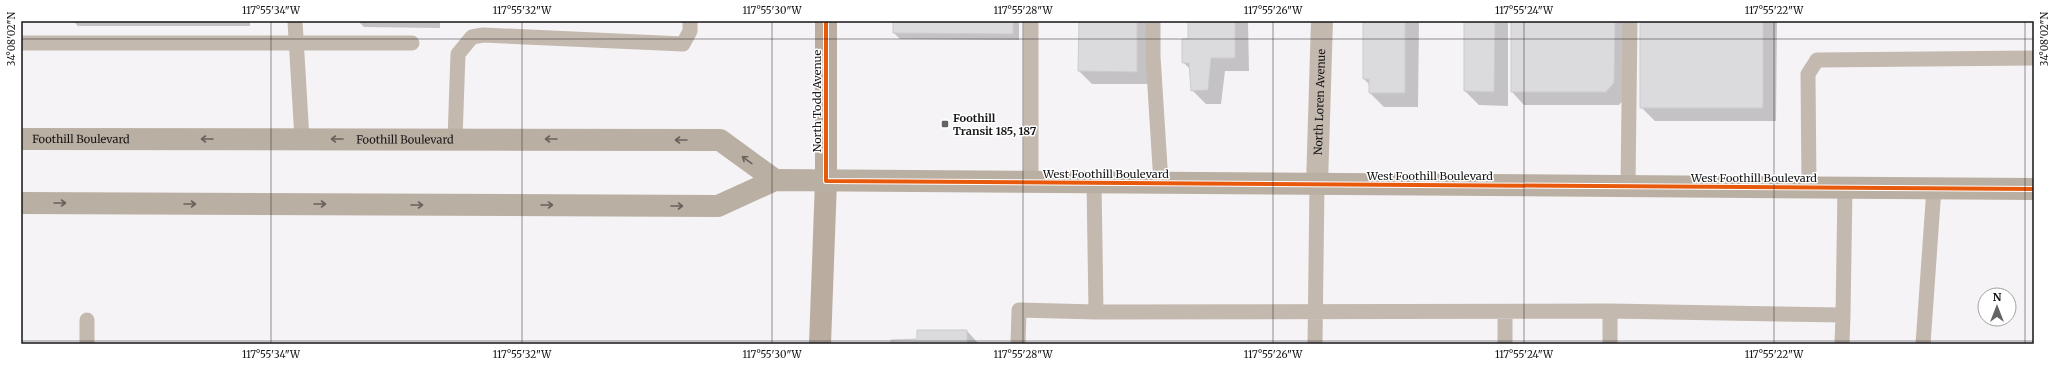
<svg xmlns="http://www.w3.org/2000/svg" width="2055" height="365" font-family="Merriweather,serif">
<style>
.shadow{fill:#0003}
.building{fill:#dbdadc;stroke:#cccbcd}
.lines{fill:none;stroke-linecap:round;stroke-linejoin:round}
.lane{stroke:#c4b9af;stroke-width:15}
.street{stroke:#c4b9af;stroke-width:22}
.secondary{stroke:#baada0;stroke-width:22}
.primary{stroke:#baafa3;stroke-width:22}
.cycleway-casing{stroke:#fff;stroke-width:6}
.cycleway{stroke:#e8590c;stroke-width:4}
.oneway{stroke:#68625d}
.ticks{fill:none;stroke:#161517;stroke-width:1;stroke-opacity:0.45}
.poi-dot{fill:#646365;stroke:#fff;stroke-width:1.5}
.labels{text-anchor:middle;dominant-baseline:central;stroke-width:3;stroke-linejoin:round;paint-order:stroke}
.street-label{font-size:11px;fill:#161517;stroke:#fff}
.poi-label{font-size:11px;font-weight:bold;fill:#161517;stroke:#fff;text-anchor:start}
.neatline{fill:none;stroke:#161517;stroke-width:1.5}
.ticks-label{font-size:10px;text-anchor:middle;fill:#161517}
</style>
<rect width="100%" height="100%" fill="#f5f3f6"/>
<path class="shadow" d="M73,21H250V26H78Z
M358,21H440V28L364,27Z
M894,21H1019V40L900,39L894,33Z
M1080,21H1150L1149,84H1092L1079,71Z
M1189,21L1248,22L1249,71H1225L1221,104H1206L1192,90L1190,69L1183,62L1189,40Z
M1364,21H1419L1418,107H1384L1370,93V85L1364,79Z
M1465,21H1627V96L1619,105H1524L1512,92V25L1508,21V106L1479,105L1465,91Z
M1641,21H1777L1776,121H1655L1641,107Z
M967,331L979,344H892L918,340Z"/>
<path class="building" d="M893,21H1013V34L893,33Z
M1079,21H1137V72L1078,71Z
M1188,21H1235V58H1211L1208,90L1191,91L1189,63H1182V39H1188Z
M1363,21H1405V93H1369V79H1363Z
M1464,21H1495L1494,92L1464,91Z
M1511,21H1615L1614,83L1606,92H1511Z
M1640,21H1763V108H1640Z
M917,330H967V344H891V340L917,339Z"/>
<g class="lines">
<path class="lane" d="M295,21L302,139
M1031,21V182
M1153,21V56L1161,183
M21,43H412
M455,139L458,54L472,37L483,35L683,44L690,31V21
M1094,182L1096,312L1610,311
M1628,186L1630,21
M1809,187L1808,74L1817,60L2034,58
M1505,312V344
M87,344V320
M1018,344L1019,310L1096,312
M1315,344L1317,184
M1610,344V311L1843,315L1845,188
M1842,344L1843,315
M1923,344L1934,188"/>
<path class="street" id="s1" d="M1317,184L1322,21"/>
<path class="secondary" d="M820,344L826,181V21"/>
<g class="primary">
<path id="s2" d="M21,139L720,140L775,180"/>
<path d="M21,203L718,206L775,180L2034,189"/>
</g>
<defs>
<path id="cycleway" d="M826,21V181L2034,189"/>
</defs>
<use href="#cycleway" class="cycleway-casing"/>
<use href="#cycleway" class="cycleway"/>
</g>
<defs><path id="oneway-shaft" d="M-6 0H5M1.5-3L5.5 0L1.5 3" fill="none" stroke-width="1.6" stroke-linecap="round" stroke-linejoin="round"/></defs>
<g class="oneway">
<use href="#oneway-shaft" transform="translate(207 139) rotate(180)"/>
<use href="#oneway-shaft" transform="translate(337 139) rotate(180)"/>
<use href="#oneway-shaft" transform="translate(551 139) rotate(-180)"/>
<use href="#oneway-shaft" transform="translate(681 140) rotate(-180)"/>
<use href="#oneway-shaft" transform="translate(747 160) rotate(-144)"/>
<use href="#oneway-shaft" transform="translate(60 203)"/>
<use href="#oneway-shaft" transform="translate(190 204)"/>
<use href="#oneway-shaft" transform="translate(320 204)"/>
<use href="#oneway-shaft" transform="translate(417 205)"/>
<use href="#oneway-shaft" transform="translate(547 205)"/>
<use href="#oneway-shaft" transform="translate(677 206)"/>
</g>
<path class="ticks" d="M271,21V344M522,21V344M772,21V344M1023,21V344M1273,21V344M1524,21V344M1774,21V344M2025,21V344M21,39H2034M21,341H2034"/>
<rect class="poi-dot" x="941" y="120" width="8" height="8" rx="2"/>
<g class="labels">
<g class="street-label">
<text transform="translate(817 101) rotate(-90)">North Todd Avenue</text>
<text stroke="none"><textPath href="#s1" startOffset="82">North Loren Avenue</textPath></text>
<text stroke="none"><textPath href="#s2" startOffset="60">Foothill Boulevard</textPath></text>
<text stroke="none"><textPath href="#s2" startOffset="384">Foothill Boulevard</textPath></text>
<text x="1106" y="174">West Foothill Boulevard</text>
<text x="1430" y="176">West Foothill Boulevard</text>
<text x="1754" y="178">West Foothill Boulevard</text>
</g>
<g class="poi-label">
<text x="953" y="118">Foothill<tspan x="953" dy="13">Transit 185, 187</tspan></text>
</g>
</g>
<rect width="2055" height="365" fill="none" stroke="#ffffff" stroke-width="44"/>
<g transform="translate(1997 307)"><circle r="19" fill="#ffffff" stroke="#a2a1a2"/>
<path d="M0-3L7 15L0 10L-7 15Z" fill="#646365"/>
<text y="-6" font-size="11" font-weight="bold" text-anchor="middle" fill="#161517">N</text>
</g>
<rect x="22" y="22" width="2011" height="321" class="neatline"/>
<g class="ticks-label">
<text x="271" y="14">117°55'34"W</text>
<text x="522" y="14">117°55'32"W</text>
<text x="772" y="14">117°55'30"W</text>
<text x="1023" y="14">117°55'28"W</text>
<text x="1273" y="14">117°55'26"W</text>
<text x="1524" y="14">117°55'24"W</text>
<text x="1774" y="14">117°55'22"W</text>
<text transform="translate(11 39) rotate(-90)" y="4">34°08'02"N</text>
<text transform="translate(2044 39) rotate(-90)" y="4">34°08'02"N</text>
<text x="271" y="358">117°55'34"W</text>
<text x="522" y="358">117°55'32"W</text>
<text x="772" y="358">117°55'30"W</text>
<text x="1023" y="358">117°55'28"W</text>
<text x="1273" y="358">117°55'26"W</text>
<text x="1524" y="358">117°55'24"W</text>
<text x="1774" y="358">117°55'22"W</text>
</g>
</svg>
